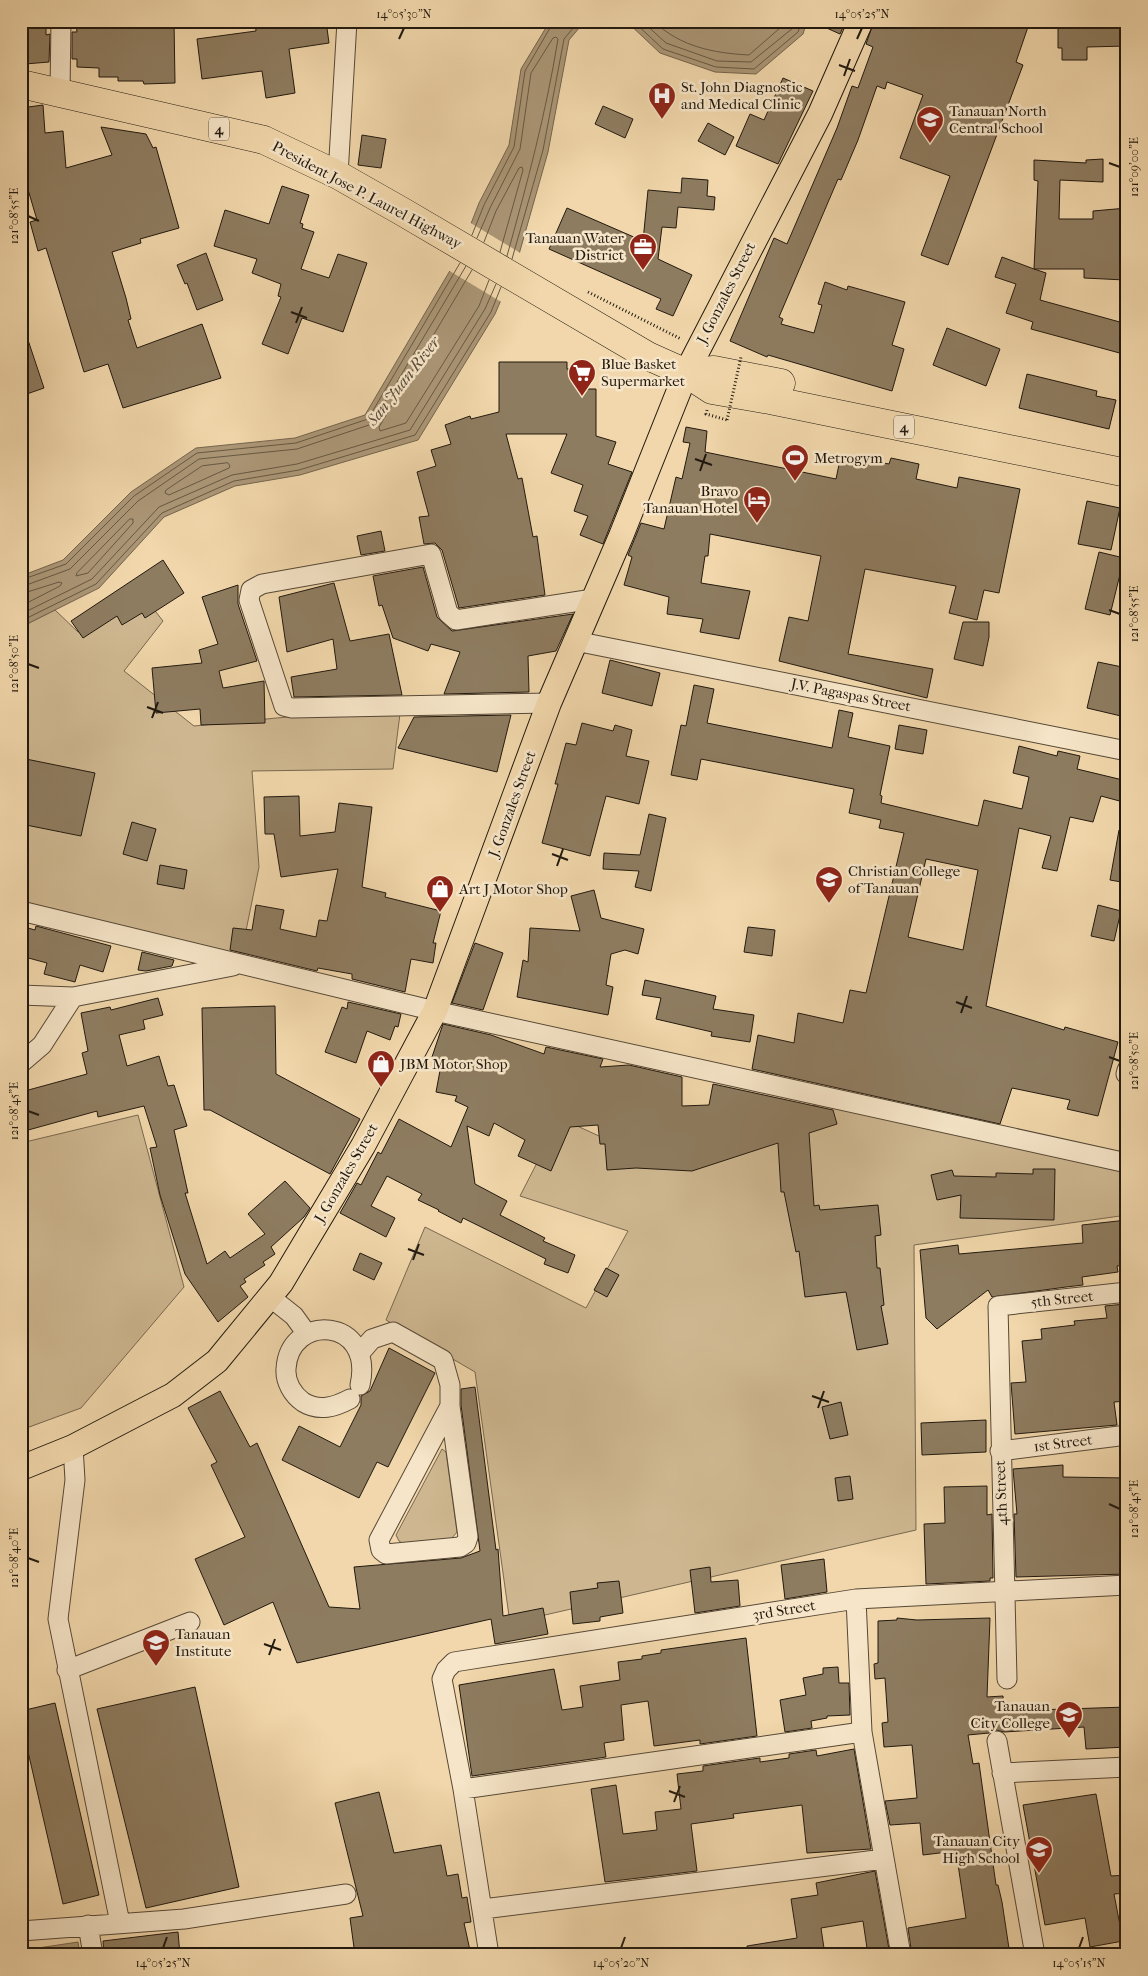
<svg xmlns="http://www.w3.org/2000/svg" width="1148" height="1976" font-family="'IM FELL French Canon',serif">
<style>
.green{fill:#ceb790;stroke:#786850}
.water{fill:#ab9676;stroke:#74644d}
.pier{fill:#f1d7ab}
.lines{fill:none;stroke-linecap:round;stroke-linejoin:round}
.shore{stroke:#665842;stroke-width:1}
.stream{stroke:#74644d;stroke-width:5.5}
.building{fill:#8e7c60;stroke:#22190f;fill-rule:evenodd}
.minor-casing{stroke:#564836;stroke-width:21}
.major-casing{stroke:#22190f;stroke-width:26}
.highway-casing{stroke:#22190f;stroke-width:29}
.path{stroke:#22190f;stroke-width:3;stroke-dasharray:1 2.5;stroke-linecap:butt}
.minor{stroke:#f6e5c8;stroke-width:19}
.major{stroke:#f1d7ab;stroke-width:24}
.highway{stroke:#f1d7ab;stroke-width:28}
.path-bridge{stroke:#22190f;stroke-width:3;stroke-dasharray:1 2.5;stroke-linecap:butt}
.ticks{fill:none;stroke:#22190f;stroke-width:2}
.labels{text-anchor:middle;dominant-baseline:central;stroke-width:5;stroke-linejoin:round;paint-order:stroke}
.shield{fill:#f6e5c8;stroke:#625646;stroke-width:1}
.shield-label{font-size:14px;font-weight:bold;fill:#22190f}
.poi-label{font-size:15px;fill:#22190f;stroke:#f6e5c8;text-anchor:start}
.street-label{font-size:15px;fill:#22190f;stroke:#f6e5c8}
.water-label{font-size:16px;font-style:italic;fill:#594b38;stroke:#f6e5c8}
.neatline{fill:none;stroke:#22190f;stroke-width:2}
.ticks-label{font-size:12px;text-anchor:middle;fill:#22190f}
</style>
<rect width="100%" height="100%" fill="#f1d7ab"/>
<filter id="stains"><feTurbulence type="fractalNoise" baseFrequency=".004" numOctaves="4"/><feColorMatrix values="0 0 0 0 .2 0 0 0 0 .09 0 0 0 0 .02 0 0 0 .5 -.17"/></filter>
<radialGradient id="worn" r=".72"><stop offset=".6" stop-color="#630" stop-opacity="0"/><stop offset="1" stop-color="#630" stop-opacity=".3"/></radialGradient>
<path class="green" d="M138,589L163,621L124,671L194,726L401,706L393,769L252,771L259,867L239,965L21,911V627L55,610L78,632Z
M834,1099L1127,1167V1215L914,1245L916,1530L510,1623L475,1372L386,1320L425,1227L586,1308L628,1231L520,1196L560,1118L651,1160Z
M138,1115L184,1287L81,1408L21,1430V1143Z
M442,1449L446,1452L457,1532L451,1539L405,1545L399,1541L396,1535Z"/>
<path class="water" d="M550,21H585L569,40L548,152L516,265L495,314L418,440L300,475L235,486L164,517L99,588L21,627V576L63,560L131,492L196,448L295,438L365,415L458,257L479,203L509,145L521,69Z
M626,21H807L803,34L756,74L715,72L660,53Z
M78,1942L80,1955H25V1950Z"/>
<path class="pier" d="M469,222L522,254L503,303L448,270Z"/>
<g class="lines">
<path class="shore" d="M633,21L663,49L716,67L754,69L798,32L802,21
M642,21L666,43L717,61L751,62L793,28L795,21
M653,21C681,47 713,53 749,55L788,21
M472,235L484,205L514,147L525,71L554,21
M477,238L490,208L520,149L531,73L553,38L556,37L558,39C546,113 527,184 507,256
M484,242L496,211L519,168L522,167L523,170L500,252
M512,259L543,150L564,39L579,21
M472,270L379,427L380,431L406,423L479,306L489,280
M228,463L230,466L229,468L169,495L165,493L166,490L202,466Z
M130,519H133V523L88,573L76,576L77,573Z
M21,580L66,564L134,496L197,453L296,443L368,419L460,263
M21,587L70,569L138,501L199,459L297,449L372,424L466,266
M21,594L59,582L62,583L60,586L21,606
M21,614L92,579L159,507L232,475L297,464L410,430L485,309L496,284
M21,621L96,584L162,513L234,481L299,470L415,435L491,312L501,287"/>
<path class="stream" d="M542,21L554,25"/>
</g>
<path class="building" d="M21,21H46V35L50,34L49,62L25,64Z
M88,21H174L175,83L144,84L143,81H118V77H99V68L77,67V59H72V32H77L76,23Z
M255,21H326L329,43L289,49L295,93L266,98L262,71L202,79L197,39L256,31Z
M811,21H846L840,34Z
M874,21H1030L1016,62L1023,65L948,265L921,255L950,176L900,158L923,95L887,82L885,89L877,86L858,140L841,180L838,179L779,317L783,319L781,324L814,333L822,305L818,304L825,282L847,290L848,286L905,302L892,345L904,349L892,391L768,355L767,357L730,341L774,238L787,244L837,128L852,86L858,88L873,47L866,44Z
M1058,21H1127V46L1087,47V60H1062V48H1058Z
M783,78L813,91L778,164L736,146L750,114L764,120Z
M43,105L45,133L63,131L66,168L112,155L101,127L146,134L153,148L156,147L179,228L140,239L141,243L112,252L126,298L131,319L128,320L137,348L202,324L221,378L123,408L108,364L84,372L46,248L38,251L30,222L37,220L24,176H21V108Z
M603,106L633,119L625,138L595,124Z
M708,123L734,137L725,155L698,141Z
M362,135L386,139L381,168L358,165Z
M1103,159V182L1060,180L1059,219H1093V211L1127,208L1125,280L1084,278V269H1034L1046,273L1040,300L1127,324V355L1031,329L1033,322L1006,313L1016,284L995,277L1002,257L1034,269L1038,181L1034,180V160L1086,163V160Z
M682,178L708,180L707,196L715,197L714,210L678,207L676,228L662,227L658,259L692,275L673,316L656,309L661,299L549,249L567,208L643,241L648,190L681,193Z
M282,186L309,195L300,223L303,224L302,228L314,232L301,269L329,278L338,254L367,263L343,332L302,318L288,354L262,344L281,297L278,296L281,284L252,273L257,259L214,246L225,210L269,224Z
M206,253L223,300L197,310L187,283L185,284L177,265Z
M24,328L44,388L21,396V329Z
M947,328L1000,349L986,386L933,365Z
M499,362H567V369H580L581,389H596V436L616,442L608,464L632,472L603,544L580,535L588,516L574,511L583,485L551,473L567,434H506L518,479L522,478L533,537L537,536L545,595L459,608L442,550L435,543L424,544L419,517L429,516L417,472L436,466L431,450L451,444L445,425L470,416L471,419L499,412Z
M1027,374L1097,391L1096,396L1116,400L1109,429L1019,408Z
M686,427L707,431L705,452L836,479L841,455L889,464L891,458L919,464L916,479L957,488L959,477L1020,489L999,593L984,590L977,620L949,613L956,586L865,569L848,654L933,669L927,698L779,661L789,617L808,621L821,556L710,534L708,556H705L701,583L750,591L739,639L700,632L703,619L667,614L669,597L624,585L632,557L628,555L641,523L664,529L676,477L682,479L690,443L683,442Z
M1087,501L1120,508L1111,550L1078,544Z
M381,531L385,551L361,555L357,536Z
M1099,552L1124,558L1110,615L1085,609Z
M163,560L184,593L145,618L142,613L122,625L117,616L83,638L71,621Z
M423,567L437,617L452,631L573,614L556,651L528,656L529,692L444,694L460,652L431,644L428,651L393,638L382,605L379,606L373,576Z
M334,583L350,641L389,634L402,695L294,697L291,677L337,669L333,639L287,652L279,597Z
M238,585V604L257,661L219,671L223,688L264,681L265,723L201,725L200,709L156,713L152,668L202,663L199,650L218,644L202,597Z
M963,622H989V637L983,666L954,659Z
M610,660L660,673L652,706L602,693Z
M1098,662L1127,668V693L1121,716L1087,708Z
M694,685L714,689L707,723L832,748L839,710L853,713L848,737L890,746L880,795L882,796L881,803L978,826L984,800L1022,809L1029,777L1013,773L1019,746L1057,756L1058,751L1080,756L1077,769L1127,781V803L1101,796L1093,822L1070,817L1057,871L1042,868L1051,836L1019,828L986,1006L1064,1030L1065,1027L1118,1042L1098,1116L1067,1109L1070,1100L1012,1088L1000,1124L752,1069L758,1035L794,1043L798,1013L843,1023L850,990L866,993L904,833L879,828L881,820L849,813L854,789L701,759L697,780L671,775L681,725L686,726ZM926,859L978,870L963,950L908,937Z
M511,715L497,772L398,748L414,717Z
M582,723L613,731L615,725L632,730L626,756L649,761L639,804L606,796L590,856L542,843L558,784H555L566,743L576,745Z
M899,725L927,730L923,754L895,749Z
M21,758L95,773L81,836L21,824Z
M299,796L300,836L335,832L339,803L372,807L362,887L386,893L385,897L441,911L433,943H436L433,963L411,959L405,992L352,979V974L318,968L317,971L230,950L233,928L252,930L256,905L284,910L280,929L316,937L319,920L327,921L338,869L281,877L274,834H265L264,797Z
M649,814L666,818L651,891L635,887L639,871L603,869L604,853L640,855Z
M132,822L156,829L147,861L123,854Z
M1119,830L1127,831V883L1110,880Z
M160,865L187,870L184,889L157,884Z
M594,890L601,918L644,929L638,954L625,950L611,954L606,985L613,987L608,1015L517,997L523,960L528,962L530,928L580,931L571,896Z
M1098,905L1121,911L1114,941L1091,936Z
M21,926L35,930L36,926L111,946L103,972L80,965L75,982L44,974L47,963L21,956Z
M748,927L775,930L772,956L744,952Z
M475,943L503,953L483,1010L452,1003Z
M142,952L174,960L172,966L146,971L138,970Z
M645,980L716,996L713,1009L754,1015L750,1042L711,1036L712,1032L656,1019L661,998L642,995Z
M158,998L163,1015L143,1020L145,1029L119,1035L127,1066L159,1056L168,1086L174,1085L187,1126L174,1130L188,1193H185L207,1264L225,1251L230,1258L265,1234L248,1214L285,1181L310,1208L304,1217L271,1247L275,1254L263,1262L265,1265L244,1279L246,1282L240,1286L248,1297L218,1322L185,1274L160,1195L150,1148L157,1147L144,1106L98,1117L97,1111L21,1132V1092L87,1074L82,1053L88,1051L81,1013L110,1007L111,1010Z
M348,1002L401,1014L398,1027L395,1026L390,1040L367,1031L356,1063L325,1052L342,1007L347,1009Z
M275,1006L276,1074L360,1119L330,1174L210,1110H204L202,1008Z
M443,1024L491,1035L544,1054L546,1047L603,1059L600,1067L629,1065L682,1077V1106L709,1105L713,1084L833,1110L837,1124L809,1133L814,1206L819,1205L820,1210L878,1205L881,1235L875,1236L877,1268H880L884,1305L881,1306L888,1344L857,1350L846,1292L805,1297L799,1251L796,1252L784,1192H781L778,1143L692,1171L636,1168L607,1170L605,1144H600L598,1125L570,1127L551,1171L518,1156L525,1140L494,1123L489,1136L467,1126L475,1184L507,1201L500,1215L545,1238L543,1241L575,1255L568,1273L544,1264L546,1259L463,1218L461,1223L438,1211L439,1210L418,1200L422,1194L387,1176L371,1206L395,1218L386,1237L340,1213L357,1183L361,1185L378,1152L381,1154L399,1119L451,1147L468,1107L455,1101L457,1096L436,1092L442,1060L432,1057Z
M1033,1169H1055L1054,1220L960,1218L961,1195L937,1200L931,1175L952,1170L954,1176L996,1177V1173L1033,1174Z
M1127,1220V1265L1117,1266L1118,1272L1082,1277L1083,1285L1066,1287L992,1297L988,1290L937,1329L926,1318L920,1250L958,1245L959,1254L1083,1243L1082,1225Z
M360,1253L382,1263L374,1280L353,1270Z
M606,1268L619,1275L607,1297L594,1290Z
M1125,1304L1127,1319V1401L1114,1402L1117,1425L1015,1434L1011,1383L1026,1382L1022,1341L1042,1339L1041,1329L1075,1325L1074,1321L1107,1318L1105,1306Z
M389,1348L435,1373L388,1467L377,1462L359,1498L282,1460L299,1426L340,1447L361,1405V1396L370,1391Z
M475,1387L496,1550L498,1549L503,1616L543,1608L548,1634L495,1644L491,1619L297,1663L273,1602L224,1625L195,1559L245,1537L211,1465L217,1462L188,1408L220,1391L250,1447L257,1443L329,1607L360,1609L354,1567L461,1558L480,1551L461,1405V1389Z
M841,1402L848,1435L830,1439L822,1407Z
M986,1420V1452L922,1455L921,1423Z
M1063,1465V1477L1127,1478V1574L1016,1577L1014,1514H1017L1013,1469Z
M850,1476L853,1499L838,1501L835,1478Z
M987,1486V1515L992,1514L993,1578H990V1581L926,1584L924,1524L945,1523L944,1487Z
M824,1559L827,1592L785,1599L781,1565Z
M710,1567L711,1582L738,1580L740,1606L695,1613L690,1570Z
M619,1581L623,1613L600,1617V1621L573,1624L570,1592L598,1588L597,1583Z
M897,1618L917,1620L990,1618L987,1697L1003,1696L1004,1711L1127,1707V1747L1086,1749L1084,1727L1004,1732L996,1730L989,1733L968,1735L973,1764L979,1763L996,1885H998L1002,1902L1010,1955H912L908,1928L966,1918L956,1851L923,1855L920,1823L890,1825L885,1801L917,1798L912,1745L884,1747L882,1723L888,1722L885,1678L875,1679L874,1664L878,1663V1621L897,1620Z
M746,1638L757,1736L700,1744V1740L654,1746L648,1701L621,1705L624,1740L604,1743L606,1757L472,1776L459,1685L554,1669L562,1710L583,1707L580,1686L620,1680L618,1662L642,1659V1656L661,1653V1650Z
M838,1667L839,1683H849L850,1715L827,1716V1718L811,1721L812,1728L785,1732L780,1700L806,1695L803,1678L823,1674V1668Z
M195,1687L239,1887L146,1908L97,1709Z
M55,1703L99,1895L63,1904L21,1721V1711Z
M854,1749L871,1849L807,1853L802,1805L733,1814L734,1818L691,1824L697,1871L605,1882L591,1789L616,1785L623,1834L657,1830L655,1812L681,1809L677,1774L703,1771V1766L760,1758V1762L789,1758V1754L816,1750L817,1756Z
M379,1792L394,1853L441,1845L447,1876L458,1874L462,1898L467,1897L471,1922L464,1923L471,1955H355L350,1918L363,1916L335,1803Z
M1096,1794L1111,1876L1127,1875V1893L1114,1894L1123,1941L1090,1947L1085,1918L1045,1925L1023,1805Z
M875,1871L890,1955H868L863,1921L821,1928L825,1955H747V1946L797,1938L791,1899L818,1895L816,1883Z
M178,1932L180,1955H104L103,1941Z"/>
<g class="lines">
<defs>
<path id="minor" d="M60,92L61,21
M338,175L347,21
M575,641L1127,751
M549,703L292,708L284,706L249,600L251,590L262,584L431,554L448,613L456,620L593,599
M21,911L435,1011L1127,1163
M21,995L73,997L233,966
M21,1063L42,1045L73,997
M1126,1074L1127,1070
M270,1297L294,1316L307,1334
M360,1353L372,1339L393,1332L443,1360L450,1385V1406
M350,1399C335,1407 319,1412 303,1402C293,1395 285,1382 286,1369C289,1312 375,1317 360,1385
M450,1406L468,1537L466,1543L460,1547L386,1554L381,1550L379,1540Z
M73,1447L75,1480L58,1619L120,1923
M1000,1451L1127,1435
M856,1599L862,1732L901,1955
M67,1670L190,1622
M1007,1679L998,1306L1127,1292
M997,1741L1035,1955
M1002,1773L1127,1767
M463,1789L862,1732
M483,1909L884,1859
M88,1925L93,1955
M21,1931L184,1919L346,1894
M489,1955L463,1789L442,1679L446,1670L454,1662L856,1599L1127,1585"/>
<path id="major" d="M21,1468L73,1447L173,1395L217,1361L281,1283L363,1146L435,1011L549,703L621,536L686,373L820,114L861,21"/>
<path id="highway" d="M21,84L264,140L338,175L403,212L648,356L686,373L712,390L770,400L1127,473
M686,373L714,370L781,383"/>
</defs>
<use href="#minor" class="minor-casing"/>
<use href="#major" class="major-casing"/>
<use href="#highway" class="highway-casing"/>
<path class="path" d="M588,292L681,339
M707,410L706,414L727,420"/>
<use href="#minor" class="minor"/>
<use href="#major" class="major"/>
<use href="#highway" class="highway"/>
<path class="path-bridge" d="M727,420L741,357"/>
</g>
<path class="ticks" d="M399,39L404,28M857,39L862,28M839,65L855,71M844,76L850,59M1109,163L1120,167M28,216L39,221M291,312L307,318M296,323L302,307M695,459L712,465M700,471L706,454M1109,610L1120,614M28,664L39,668M147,707L163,713M152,718L158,702M552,854L568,860M557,866L563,849M956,1002L972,1008M961,1013L967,996M1109,1057L1120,1061M28,1111L39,1115M408,1249L424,1255M413,1260L419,1244M812,1396L829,1402M818,1408L824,1391M1109,1504L1120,1509M28,1558L39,1562M264,1644L281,1650M269,1655L275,1639M669,1791L685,1797M674,1802L680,1786M163,1948L167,1937M621,1948L625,1937M1079,1948L1083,1937"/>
<defs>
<symbol id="hospital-pin" viewBox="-11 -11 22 30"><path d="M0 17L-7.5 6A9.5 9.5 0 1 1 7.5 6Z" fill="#8f2418" stroke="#f6e5c8"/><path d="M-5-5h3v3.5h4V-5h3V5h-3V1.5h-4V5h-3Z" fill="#fff"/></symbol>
<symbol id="school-pin" viewBox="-11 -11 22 30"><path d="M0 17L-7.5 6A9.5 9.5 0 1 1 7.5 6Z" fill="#8f2418" stroke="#f6e5c8"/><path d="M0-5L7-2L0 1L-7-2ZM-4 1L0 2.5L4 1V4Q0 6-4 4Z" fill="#fff"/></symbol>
<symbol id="office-pin" viewBox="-11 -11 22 30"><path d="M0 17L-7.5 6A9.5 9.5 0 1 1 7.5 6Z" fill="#8f2418" stroke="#f6e5c8"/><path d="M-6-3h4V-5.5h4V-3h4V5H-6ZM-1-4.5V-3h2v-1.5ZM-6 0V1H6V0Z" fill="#fff"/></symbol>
<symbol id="supermarket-pin" viewBox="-11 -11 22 30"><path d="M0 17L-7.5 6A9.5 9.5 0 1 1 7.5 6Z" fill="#8f2418" stroke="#f6e5c8"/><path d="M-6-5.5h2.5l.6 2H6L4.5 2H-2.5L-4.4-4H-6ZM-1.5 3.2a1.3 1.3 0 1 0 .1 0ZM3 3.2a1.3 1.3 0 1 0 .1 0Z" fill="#fff"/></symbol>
<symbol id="stadium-pin" viewBox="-11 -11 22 30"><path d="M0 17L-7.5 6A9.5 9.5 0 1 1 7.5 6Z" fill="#8f2418" stroke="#f6e5c8"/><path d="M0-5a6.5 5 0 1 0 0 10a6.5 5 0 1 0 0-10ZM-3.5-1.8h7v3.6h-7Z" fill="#fff"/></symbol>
<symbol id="hotel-pin" viewBox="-11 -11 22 30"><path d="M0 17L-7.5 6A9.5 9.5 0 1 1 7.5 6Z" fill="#8f2418" stroke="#f6e5c8"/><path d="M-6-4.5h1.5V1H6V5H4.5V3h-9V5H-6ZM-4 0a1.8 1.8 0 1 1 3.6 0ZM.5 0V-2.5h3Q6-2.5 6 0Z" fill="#fff"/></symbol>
<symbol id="university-pin" viewBox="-11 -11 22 30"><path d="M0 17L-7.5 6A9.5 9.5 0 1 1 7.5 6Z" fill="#8f2418" stroke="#f6e5c8"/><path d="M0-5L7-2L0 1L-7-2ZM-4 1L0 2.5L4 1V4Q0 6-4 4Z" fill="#fff"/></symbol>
<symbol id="shop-pin" viewBox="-11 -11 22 30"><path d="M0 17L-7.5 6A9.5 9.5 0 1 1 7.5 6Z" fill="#8f2418" stroke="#f6e5c8"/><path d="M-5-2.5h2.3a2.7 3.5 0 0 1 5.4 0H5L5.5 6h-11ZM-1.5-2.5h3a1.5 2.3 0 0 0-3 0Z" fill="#fff"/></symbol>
</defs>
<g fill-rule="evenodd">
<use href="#hospital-pin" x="646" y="80" width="32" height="43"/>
<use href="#school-pin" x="914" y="104" width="32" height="43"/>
<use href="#office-pin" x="627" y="231" width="32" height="43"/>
<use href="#supermarket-pin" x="566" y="357" width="32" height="43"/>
<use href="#stadium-pin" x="779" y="442" width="32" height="43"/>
<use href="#hotel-pin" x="741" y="484" width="32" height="43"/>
<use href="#university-pin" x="813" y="864" width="32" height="43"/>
<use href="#shop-pin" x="424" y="873" width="32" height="43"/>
<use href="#shop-pin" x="365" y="1048" width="32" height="43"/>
<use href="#university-pin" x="140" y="1627" width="32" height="43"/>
<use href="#university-pin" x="1053" y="1699" width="32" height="43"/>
<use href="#school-pin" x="1023" y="1834" width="32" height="43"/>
</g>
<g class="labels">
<g class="shield">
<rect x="209" y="117.5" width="20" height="23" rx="4"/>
<rect x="894" y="415.5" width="20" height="23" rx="4"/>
</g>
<g class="shield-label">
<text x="219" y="129">4</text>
<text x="904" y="427">4</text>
</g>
<g class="poi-label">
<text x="681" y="87">St. John Diagnostic<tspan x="681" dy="17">and Medical Clinic</tspan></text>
<text x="949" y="111">Tanauan North<tspan x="949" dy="17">Central School</tspan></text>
<text x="624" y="238" text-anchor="end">Tanauan Water<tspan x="624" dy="17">District</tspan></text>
<text x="601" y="364">Blue Basket<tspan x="601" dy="17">Supermarket</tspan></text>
<text x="814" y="458">Metrogym</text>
<text x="738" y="491" text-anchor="end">Bravo<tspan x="738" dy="17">Tanauan Hotel</tspan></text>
<text x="848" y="871">Christian College<tspan x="848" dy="17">of Tanauan</tspan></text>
<text x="459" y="889">Art J Motor Shop</text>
<text x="400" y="1064">JBM Motor Shop</text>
<text x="175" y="1634">Tanauan<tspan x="175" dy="17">Institute</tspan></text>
<text x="1050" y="1706" text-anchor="end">Tanauan<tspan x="1050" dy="17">City College</tspan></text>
<text x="1020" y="1841" text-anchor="end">Tanauan City<tspan x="1020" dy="17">High School</tspan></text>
</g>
<g class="street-label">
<text transform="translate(367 195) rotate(28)">President Jose P. Laurel Highway</text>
<text transform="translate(726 293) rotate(-63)">J. Gonzales Street</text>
<text transform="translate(851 695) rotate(11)">J.V. Pagaspas Street</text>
<text transform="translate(512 804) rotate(-70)">J. Gonzales Street</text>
<text transform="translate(346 1173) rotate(-60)">J. Gonzales Street</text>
<text transform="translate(1062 1299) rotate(-6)">5th Street</text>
<text transform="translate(1063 1443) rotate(-7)">1st Street</text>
<text transform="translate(1001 1493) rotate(-92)">4th Street</text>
<text transform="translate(784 1610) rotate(-9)">3rd Street</text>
</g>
<g class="water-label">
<text transform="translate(403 381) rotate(-52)">San Juan River</text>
</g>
</g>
<rect width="1148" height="1976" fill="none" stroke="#f1d7ab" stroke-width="55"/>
<rect x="28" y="28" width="1092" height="1920" class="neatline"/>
<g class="ticks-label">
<text x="404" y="18">14°05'30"N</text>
<text x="862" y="18">14°05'25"N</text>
<text transform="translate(1134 167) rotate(-90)" y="4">121°09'00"E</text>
<text transform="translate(14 216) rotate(-90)" y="4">121°08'55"E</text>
<text transform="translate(1134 614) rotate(-90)" y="4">121°08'55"E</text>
<text transform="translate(14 664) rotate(-90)" y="4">121°08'50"E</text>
<text transform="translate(1134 1061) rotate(-90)" y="4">121°08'50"E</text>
<text transform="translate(14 1111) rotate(-90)" y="4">121°08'45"E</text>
<text transform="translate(1134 1509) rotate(-90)" y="4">121°08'45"E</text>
<text transform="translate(14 1558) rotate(-90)" y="4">121°08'40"E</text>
<text x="163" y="1967">14°05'25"N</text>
<text x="621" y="1967">14°05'20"N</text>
<text x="1079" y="1967">14°05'15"N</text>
</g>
<rect width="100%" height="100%" filter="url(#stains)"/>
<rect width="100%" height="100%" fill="url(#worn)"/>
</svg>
